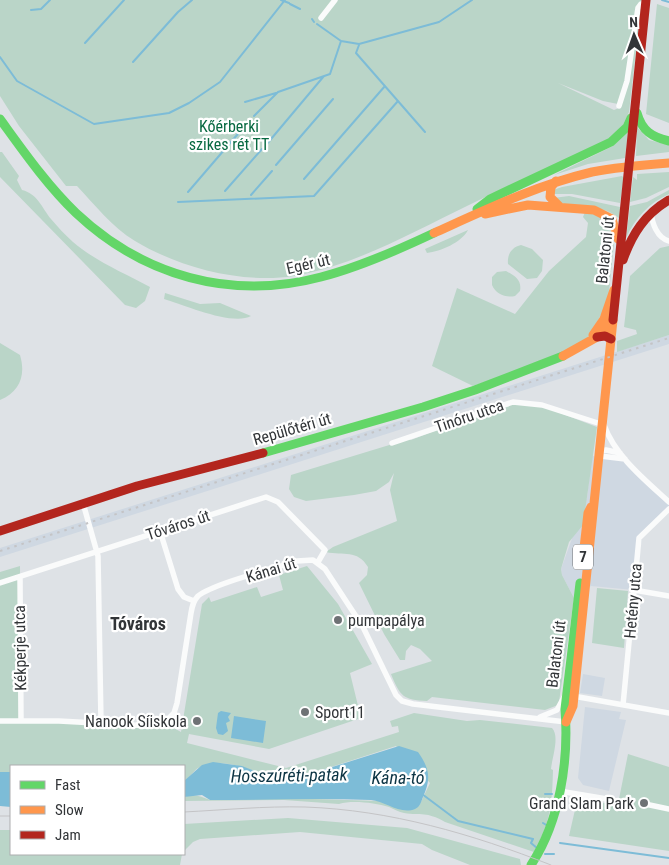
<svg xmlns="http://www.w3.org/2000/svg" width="669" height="865" font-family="'Roboto Condensed',sans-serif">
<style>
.built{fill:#cfd8e2}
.green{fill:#bad5c8;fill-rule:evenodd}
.water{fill:#7dbcd7}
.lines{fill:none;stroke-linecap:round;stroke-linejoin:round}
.stream{stroke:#7dbcd7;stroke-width:2}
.street{stroke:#fafbfb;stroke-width:5.5}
.fast{stroke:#63d668;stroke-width:9}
.slow{stroke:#ff974d;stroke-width:9}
.jam{stroke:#b3261e;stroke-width:9}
.tram{stroke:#c4c4c6;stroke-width:1}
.rail{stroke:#c4c4c6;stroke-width:2;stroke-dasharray:2.5 5;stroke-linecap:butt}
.poi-dot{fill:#6e7275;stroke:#fff;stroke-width:2}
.labels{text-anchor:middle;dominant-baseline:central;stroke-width:4.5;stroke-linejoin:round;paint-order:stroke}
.shield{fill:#fff;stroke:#707274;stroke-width:1}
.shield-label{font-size:15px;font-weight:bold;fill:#323538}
.park-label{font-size:16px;fill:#076941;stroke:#fff}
.street-label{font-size:16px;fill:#323538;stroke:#fff}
.poi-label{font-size:16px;fill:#323538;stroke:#fff;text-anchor:start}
.neighbourhood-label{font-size:18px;font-weight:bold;fill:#323538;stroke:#fff}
.water-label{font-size:18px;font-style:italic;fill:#0c3444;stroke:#fff}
</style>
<rect width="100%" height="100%" fill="#dee2e6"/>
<path class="built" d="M669,335V344L0,557V548Z
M592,456L625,459L669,502V509L643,532L634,590L591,586L574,598L562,575L561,569L587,497Z
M583,674L605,678L602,696L580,693Z
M585,707L621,712L619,719L626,720L609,791L583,785L578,778Z"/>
<path class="green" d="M0,0H646L641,4L638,14L641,7L629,112L623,125L610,139C563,161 516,182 469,205C413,232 356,265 294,276C242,284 180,268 135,241C112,227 95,205 77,186H66L19,126L0,96ZM558,83L603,101L618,104L619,108L614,110Z
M657,4L669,8V123L646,114Z
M637,127L649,140L669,145V152L636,156Z
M628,132L625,158L588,164L554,175L613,146Z
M0,152H2L19,176L17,180L22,190C38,194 42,208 51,219C58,227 65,235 73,242C95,261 124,273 150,287L145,301L136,308L125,305L0,177Z
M669,172V187L646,198L630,202L633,177L637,180V174Z
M622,176L624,178L620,203L572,194H552L553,190L562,187Z
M669,190V194C649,203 635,218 626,238L630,206L647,202Z
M569,196L620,207V219C597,199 567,212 553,198Z
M585,212L593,213L610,222L615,234L608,302L590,335L573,352L473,386L432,366L457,288L515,314L549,271L586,237L588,223L583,217Z
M468,230C461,243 441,251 427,253L425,249Z
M521,245L532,249L543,260L542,271L537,278L527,279L508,264C507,254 512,247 521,245Z
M669,246V335L617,352V341L637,334L636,330L624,327L630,276L660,248Z
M506,271C515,276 522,280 520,291L515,296C505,298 496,294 492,285V277L497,272Z
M165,293L200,304L220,303L251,316C233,326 187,306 167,300L164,299Z
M0,343L20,355C26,375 20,392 0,400Z
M503,404L539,405L597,427L583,525L569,542L561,569L562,575L574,598L559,702L558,705L545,710L432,697L427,701C403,700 400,696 391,674L432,661L420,649L411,645L406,651L405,660H400L384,634L359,583L367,575L368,567C357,549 344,556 326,552L333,547L397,521L390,490L394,473L389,482L376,491L354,495L306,501L294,497L289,489L291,475L409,439L411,440L452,424L475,419Z
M20,566L21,720L142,726L163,722L181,732L202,604L209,597L211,602L257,587L261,597L283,590L279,575L307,566L338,604L372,664L350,673L361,718L269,749L189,734L187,743L286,768L399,732L398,726L392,727L390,721L414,713L467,721L480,720L552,728C560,736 552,758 551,769L553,770C552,804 551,821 534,852L445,822C426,811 422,816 404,813C399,812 394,809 389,807C375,803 353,800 339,804L284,800L184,801V797C195,794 200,796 210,800L284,798L379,801L406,810L419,806L430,783L396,746L291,780C260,779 230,753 198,768C193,771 190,778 184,781V766H11V772H0V572Z
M597,588L628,591L624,648L592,643Z
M628,754L669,767V851L569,836L577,801L618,804Z
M288,818L407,828L520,859L521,865H470L432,850L422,844L300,832L200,839L193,842L184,851V824Z
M0,830H11V854H182L180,865H0Z"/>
<path class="water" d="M221,711L231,713L228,717L230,721L226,723L228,731L223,735L218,734L216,728L218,713Z
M234,716L266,721L263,743L231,738Z
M399,746L418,752C430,769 431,779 423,797C421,802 420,807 415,809C400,815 385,801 371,800C317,798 264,800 210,800L202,795L184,797V781L202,765L213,762L242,766L277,780H291Z
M0,772H11V807L0,806Z"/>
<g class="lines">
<path class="stream" d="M281,0L289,3
M662,0L669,2
M290,4L300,9
M31,10L41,9L50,0
M312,19L314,22
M317,24L341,41L359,44L439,22L472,0
M85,43L124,0
M359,45L356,53L425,132
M0,57L17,81L94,124L169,113L189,103L220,82L285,0
M133,62L178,12L192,0
M245,102L276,93
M254,116L278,92L330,74L341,41
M266,145L324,76
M276,165L333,99
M304,179L385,86
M225,191L262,149
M188,192L249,121
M251,195L272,171
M178,202L314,196L398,101
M422,794L458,821L533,839
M545,794H552
M543,823L548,826
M533,839L531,843L537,848
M560,843L669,858
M545,854H554"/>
<path class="street" d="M321,18L335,0
M619,106L627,81L638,8L641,4H646
M651,212C652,223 657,238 669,241
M392,443L513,402L542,405L604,425C615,456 645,480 669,502
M601,451L606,450L620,453
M600,456L625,459
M83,503L98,556L101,722
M160,531L178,589L184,597L194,601
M20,577L21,720
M0,583L266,497L278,502L325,550L318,562
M634,590L669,596
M573,696L669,713
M623,705L639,538L669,509
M540,717L557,710L564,697
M0,721H59L150,726L167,720L174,713L177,703L191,613C192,607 193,601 198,596C212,584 276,568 297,561L313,560L325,569L363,627L396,695L402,701L413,704L566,722
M559,791L607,799
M645,804L669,809"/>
<path class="fast" d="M637,113C642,131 652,137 669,141
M0,119C24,152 47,185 76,213C143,276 231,301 321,277C360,267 398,250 434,233
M477,209L490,199L611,142L627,127L631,118
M263,453L423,407L475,390L563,356
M531,865C560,821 569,761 565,709L580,583"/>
<path class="slow" d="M556,181L551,187L550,197L560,207
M485,214L528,205L594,210L612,219L618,239
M434,233C485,210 537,185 592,172C618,167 643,165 669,163
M593,335L604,319L614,290
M563,356L597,337L613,320
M584,548L588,513L591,507
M566,722L573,706L613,320"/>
<path class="jam" d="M623,260C632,234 645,214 669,200
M613,320L646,0
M597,337L605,336L611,339
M0,531L137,486L263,453"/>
<path class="tram" d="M184,812C224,810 264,806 305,807C390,810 472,834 551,865
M0,816H11"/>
<path class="rail" d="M0,551L669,338"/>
</g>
<g class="poi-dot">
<circle cx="338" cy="620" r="5"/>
<circle cx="305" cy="712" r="5"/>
<circle cx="197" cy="721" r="5"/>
<circle cx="644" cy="803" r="5"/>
</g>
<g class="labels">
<rect class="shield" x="573" y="544.5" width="20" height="25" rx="4"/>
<g class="shield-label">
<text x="583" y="557">7</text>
</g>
<g class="park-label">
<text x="229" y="126">Kőérberki<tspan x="229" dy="18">szikes rét TT</tspan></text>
</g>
<g class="street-label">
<text transform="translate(605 250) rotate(-84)">Balatoni út</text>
<text transform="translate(308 264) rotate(-13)">Egér út</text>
<text transform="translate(469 416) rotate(-19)">Tinóru utca</text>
<text transform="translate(292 429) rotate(-16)">Repülőtéri út</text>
<text transform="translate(178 525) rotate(-18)">Tóváros út</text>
<text transform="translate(271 570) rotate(-17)">Kánai út</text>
<text transform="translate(633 601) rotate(-85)">Hetény utca</text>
<text transform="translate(20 648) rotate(-91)">Kékperje utca</text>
<text transform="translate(556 654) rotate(-83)">Balatoni út</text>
</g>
<g class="poi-label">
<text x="348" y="620">pumpapálya</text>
<text x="315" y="712">Sport11</text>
<text x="187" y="721" text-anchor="end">Nanook Síiskola</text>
<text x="634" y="803" text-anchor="end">Grand Slam Park</text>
</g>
<g class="neighbourhood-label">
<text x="138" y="623">Tóváros</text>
</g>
<g class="water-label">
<text transform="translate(289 775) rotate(-1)">Hosszúréti-patak</text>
<text x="398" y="777">Kána-tó</text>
</g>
</g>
<rect x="10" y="765" width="175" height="90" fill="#ffffff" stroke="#adaeaf"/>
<rect x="20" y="781" width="25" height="8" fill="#63d668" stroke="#adaeaf"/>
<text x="55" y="790" font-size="15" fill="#323538">Fast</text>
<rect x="20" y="806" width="25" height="8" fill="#ff974d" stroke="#adaeaf"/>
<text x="55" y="815" font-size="15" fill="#323538">Slow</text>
<rect x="20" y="831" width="25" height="8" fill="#b3261e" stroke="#adaeaf"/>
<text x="55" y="840" font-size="15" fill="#323538">Jam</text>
<g transform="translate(634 35) rotate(358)" stroke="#ffffff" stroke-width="4" paint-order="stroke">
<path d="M0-4L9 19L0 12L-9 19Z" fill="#323538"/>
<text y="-8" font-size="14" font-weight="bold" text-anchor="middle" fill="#323538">N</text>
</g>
</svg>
